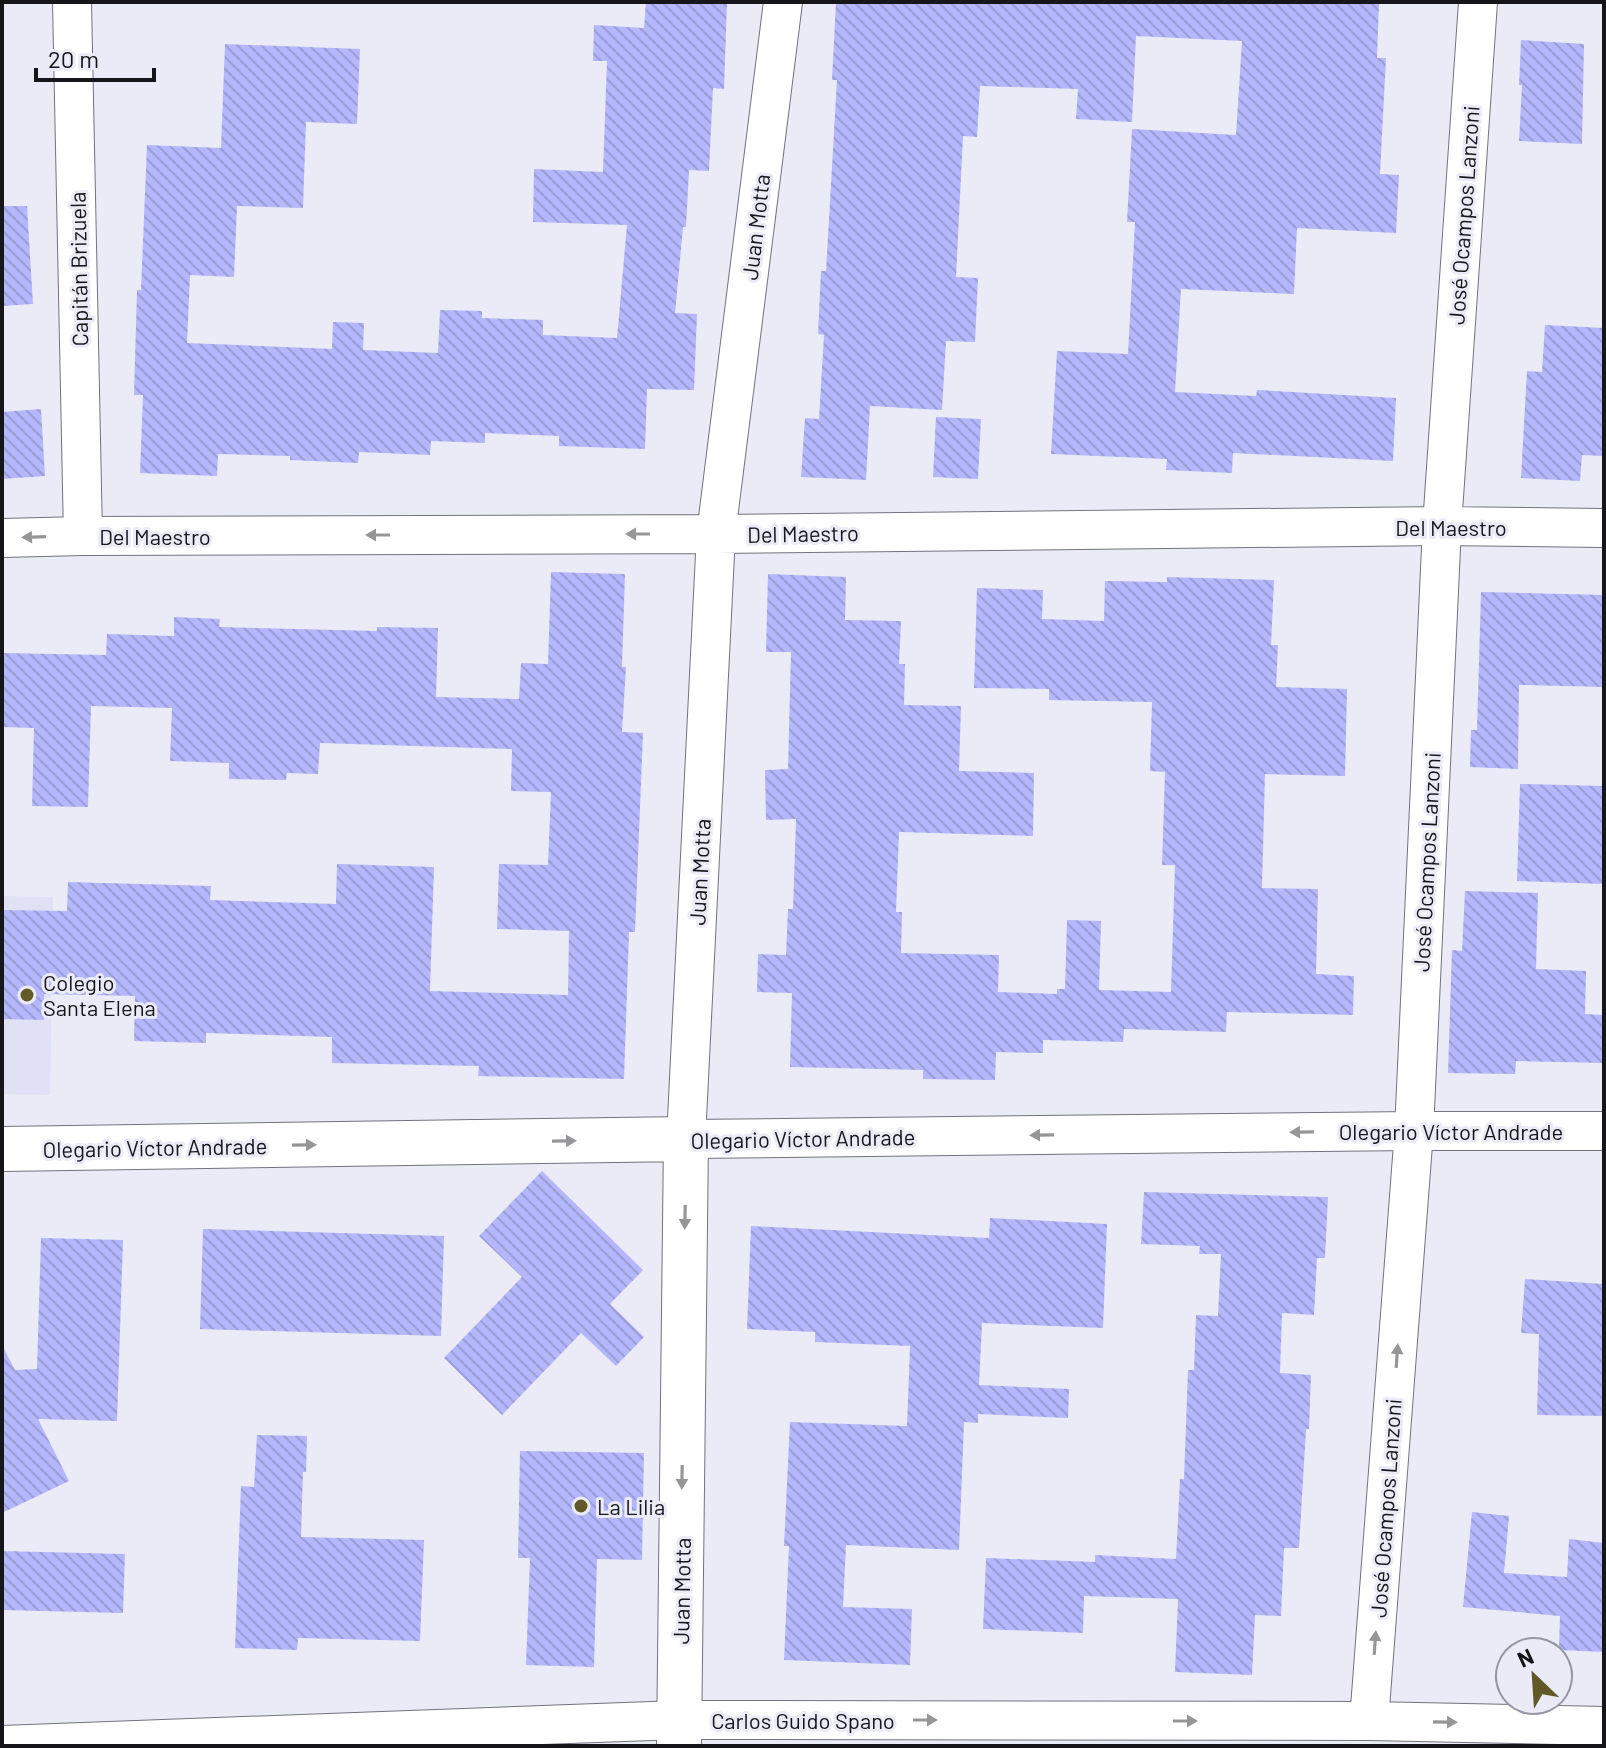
<svg xmlns="http://www.w3.org/2000/svg" width="1606" height="1748" font-family="Barlow,sans-serif">
<style>
.built{fill:#e0e1f5}
.building{fill:url(#building-back-hatch)}
.lines{fill:none;stroke-linecap:round;stroke-linejoin:round}
.street-casing{stroke:#72737d;stroke-width:40}
.secondary-casing{stroke:#72737d;stroke-width:46}
.street{stroke:#fff;stroke-width:38}
.secondary{stroke:#fff;stroke-width:44}
.oneway{fill:#969698}
.poi-dot{fill:#615a27;stroke:#eaebf7;stroke-width:3}
.labels{text-anchor:middle;dominant-baseline:central;stroke-width:6;stroke-linejoin:round;paint-order:stroke}
.street-label{font-size:22px;fill:#16161a;stroke:#eaebf7}
.poi-label{font-size:22px;fill:#16161a;stroke:#eaebf7;text-anchor:start}
</style>
<defs>
<pattern id="building-back-hatch" width="6" height="6" patternUnits="userSpaceOnUse" patternTransform="scale(2)"><rect width="6" height="6" fill="#b4b7fb"/><path d="M-1 5l2 2M0 0l6 6M5-1l2 2" fill="none" stroke="#9a9dd7"/></pattern>
</defs>
<rect width="100%" height="100%" fill="#eaebf7"/>
<path class="built" d="M2,896L53,897L50,1095L2,1094Z"/>
<path class="building" d="M646,2H727L724,89L713,88L709,171L689,170L686,227H683L675,313L697,314L694,390L647,389L645,449L559,446V436L485,433V443L431,441L430,455L359,452L358,463L290,460V456L218,454L217,476L140,473L143,395H134L137,290H141L147,145L221,148L225,44L360,49L357,124L306,122L303,208L237,206L234,277L190,275L187,343L332,349L333,322L364,323L363,350L438,353L440,310L482,311V318L543,320V335L617,338L627,225L533,222L534,169L603,172L607,61H593L594,25L644,28Z
M836,2H1379L1377,58H1386L1380,174L1399,175L1396,233L1297,228L1294,294L1181,289L1175,392L1256,396L1257,390L1396,398L1393,461L1233,453L1232,473L1166,470L1167,459L1051,454L1057,351L1128,354L1135,222H1127L1132,129L1236,135L1242,41L1136,36L1132,122L1076,119L1078,89L980,86L977,137L963,136L956,277L978,278L975,342L946,341L942,410L870,406L866,480L801,477L805,418L819,419L824,335L818,334L821,271H826L837,80H832Z
M1521,40L1584,44L1582,144L1519,141L1522,85H1519Z
M2,206H27L33,304L2,306Z
M1545,325L1604,328V456L1582,455L1580,481L1521,478L1527,371L1542,372Z
M41,409L45,476L2,479V412Z
M936,417L981,419L978,479L933,477Z
M551,572L625,574L622,667H626L622,732L643,733L635,932H629L624,1079L478,1076L479,1066L332,1063V1037L206,1033V1043L134,1041L135,996L44,994V1020L2,1019V910L67,911L68,882L211,886L210,900L336,904L337,864L434,867L430,991L568,995L569,931L497,929L499,864L548,865L551,792L511,791L512,749L320,743L318,774L287,773L286,780L229,779V763L170,761L172,708L91,706L88,807L32,806L34,728L2,727V653L106,655L107,634L174,636V617L220,619L219,627L377,631V627L438,628L436,697L519,699L521,663L548,664Z
M768,574L846,577L845,620L901,621L899,664H905L904,705L961,706L959,771L1034,773L1033,836L899,832L896,912H902L901,953L999,955L998,992L1057,994V989H1065L1067,920L1101,921L1099,990L1171,992L1175,865H1162L1165,772L1150,771L1152,702L1049,700V689L974,688L977,588L1043,590L1042,619L1104,621L1105,581L1167,582V577L1274,580L1271,645H1278L1276,687L1347,689L1345,776L1265,774L1262,888L1318,889L1316,974L1354,976L1353,1015L1227,1012L1226,1032L1124,1029L1123,1042L1043,1040V1053L996,1052L995,1080L923,1079V1070L790,1067L792,993L757,992L758,954L786,955L788,909H793L796,819L766,820L765,770L788,769L791,652H766Z
M1481,592L1604,595V687L1519,685L1518,769L1470,767L1471,730H1477Z
M1520,784L1604,786V884L1517,881Z
M1465,891L1538,893L1536,969L1586,971L1585,1014L1604,1015V1063L1516,1061L1515,1074L1448,1073L1452,950L1462,951Z
M542,1171L643,1270L610,1304L644,1337L616,1366L581,1333L502,1415L444,1358L522,1277L479,1236Z
M1144,1192L1328,1197L1325,1258H1317L1314,1315L1282,1313L1280,1373L1311,1375L1309,1429H1306L1299,1548H1284L1281,1616L1255,1615L1252,1675L1175,1672L1178,1599L1084,1596L1083,1633L983,1629L986,1558L1095,1562V1555L1176,1559L1180,1479H1184L1188,1370H1194L1196,1315L1218,1316L1221,1254H1199L1200,1246L1141,1244Z
M990,1218L1107,1224L1103,1328L982,1323L979,1385L1069,1389L1068,1418L978,1414V1423L964,1422L959,1550L846,1545L843,1607L912,1609L910,1665L784,1660L789,1546H784L790,1422L907,1426L910,1346L815,1342V1332L747,1329L751,1226L989,1238Z
M203,1229L444,1236L441,1336L200,1329Z
M41,1238L123,1240L117,1421L38,1419L69,1481L2,1513V1345L15,1370L37,1369Z
M1525,1279L1604,1284V1416L1537,1415L1539,1334L1521,1333Z
M257,1435L307,1436L306,1472H303L301,1537L424,1540L420,1641L298,1638L297,1650L235,1648L241,1486L254,1487Z
M520,1451L644,1453L642,1560L597,1559L594,1667L526,1665L530,1558H518Z
M1472,1512L1509,1516L1504,1573L1567,1577L1569,1539L1604,1543V1652L1559,1650L1560,1616L1463,1607Z
M2,1551L125,1554L123,1613L2,1610Z"/>
<g class="lines">
<defs>
<path id="street" d="M72,2L83,536
M783,2L716,534L686,1139L1414,1131H1604
M2,538L83,536L716,534L1442,526L1604,528
M1369,1721L1414,1131L1442,526L1478,2
M2,1745L679,1720L1369,1721L1604,1726"/>
<path id="secondary" d="M2,1149L686,1139L679,1746"/>
</defs>
<use href="#street" class="street-casing"/>
<use href="#secondary" class="secondary-casing"/>
<use href="#street" class="street"/>
<use href="#secondary" class="secondary"/>
</g>
<defs><path id="oneway-solid" d="M-6-.8H1V-3.2L6.5 0L1 3.2V.8H-6Z" transform="scale(2)"/></defs>
<g class="oneway">
<use href="#oneway-solid" transform="translate(638 534) rotate(180)"/>
<use href="#oneway-solid" transform="translate(378 535) rotate(180)"/>
<use href="#oneway-solid" transform="translate(34 537) rotate(178)"/>
<use href="#oneway-solid" transform="translate(1302 1132) rotate(179)"/>
<use href="#oneway-solid" transform="translate(1042 1135) rotate(179)"/>
<use href="#oneway-solid" transform="translate(564 1141) rotate(-1)"/>
<use href="#oneway-solid" transform="translate(304 1145) rotate(-1)"/>
<use href="#oneway-solid" transform="translate(685 1217) rotate(91)"/>
<use href="#oneway-solid" transform="translate(1397 1356) rotate(-86)"/>
<use href="#oneway-solid" transform="translate(682 1477) rotate(91)"/>
<use href="#oneway-solid" transform="translate(1375 1643) rotate(-86)"/>
<use href="#oneway-solid" transform="translate(925 1720)"/>
<use href="#oneway-solid" transform="translate(1185 1721)"/>
<use href="#oneway-solid" transform="translate(1445 1722) rotate(1)"/>
</g>
<g class="poi-dot">
<circle cx="27" cy="995" r="8"/>
<circle cx="581" cy="1506" r="8"/>
</g>
<g class="labels">
<g class="street-label">
<text transform="translate(1463 215) rotate(-86)">José Ocampos Lanzoni</text>
<text transform="translate(755 227) rotate(-83)">Juan Motta</text>
<text transform="translate(78 269) rotate(-91)">Capitán Brizuela</text>
<text x="1451" y="527">Del Maestro</text>
<text transform="translate(803 533) rotate(-1)">Del Maestro</text>
<text x="155" y="536">Del Maestro</text>
<text transform="translate(1426 862) rotate(-87)">José Ocampos Lanzoni</text>
<text transform="translate(699 872) rotate(-87)">Juan Motta</text>
<text x="1451" y="1131">Olegario Víctor Andrade</text>
<text transform="translate(803 1138) rotate(-1)">Olegario Víctor Andrade</text>
<text transform="translate(155 1147) rotate(-1)">Olegario Víctor Andrade</text>
<text transform="translate(1385 1508) rotate(-86)">José Ocampos Lanzoni</text>
<text transform="translate(681 1591) rotate(-89)">Juan Motta</text>
<text x="803" y="1720">Carlos Guido Spano</text>
</g>
<g class="poi-label">
<text x="43" y="982">Colegio<tspan x="43" dy="25">Santa Elena</tspan></text>
<text x="597" y="1506">La Lilia</text>
</g>
</g>
<rect width="1606" height="1748" fill="none" stroke="#16161a" stroke-width="8"/>
<g transform="translate(1534 1676) rotate(335)"><circle r="38" fill="#eaebf7" stroke="#95969f" stroke-width="2"/>
<path d="M0-6L14 30L0 20L-14 30Z" fill="#615a27"/>
<text y="-12" font-size="22" font-weight="bold" text-anchor="middle" fill="#16161a">N</text>
</g>
<path d="M36 68v12h118v-12" fill="none" stroke="#16161a" stroke-width="4"/>
<text x="48" y="68" font-size="24" fill="#16161a" stroke="#eaebf7" stroke-width="6" paint-order="stroke">20 m</text>
</svg>
